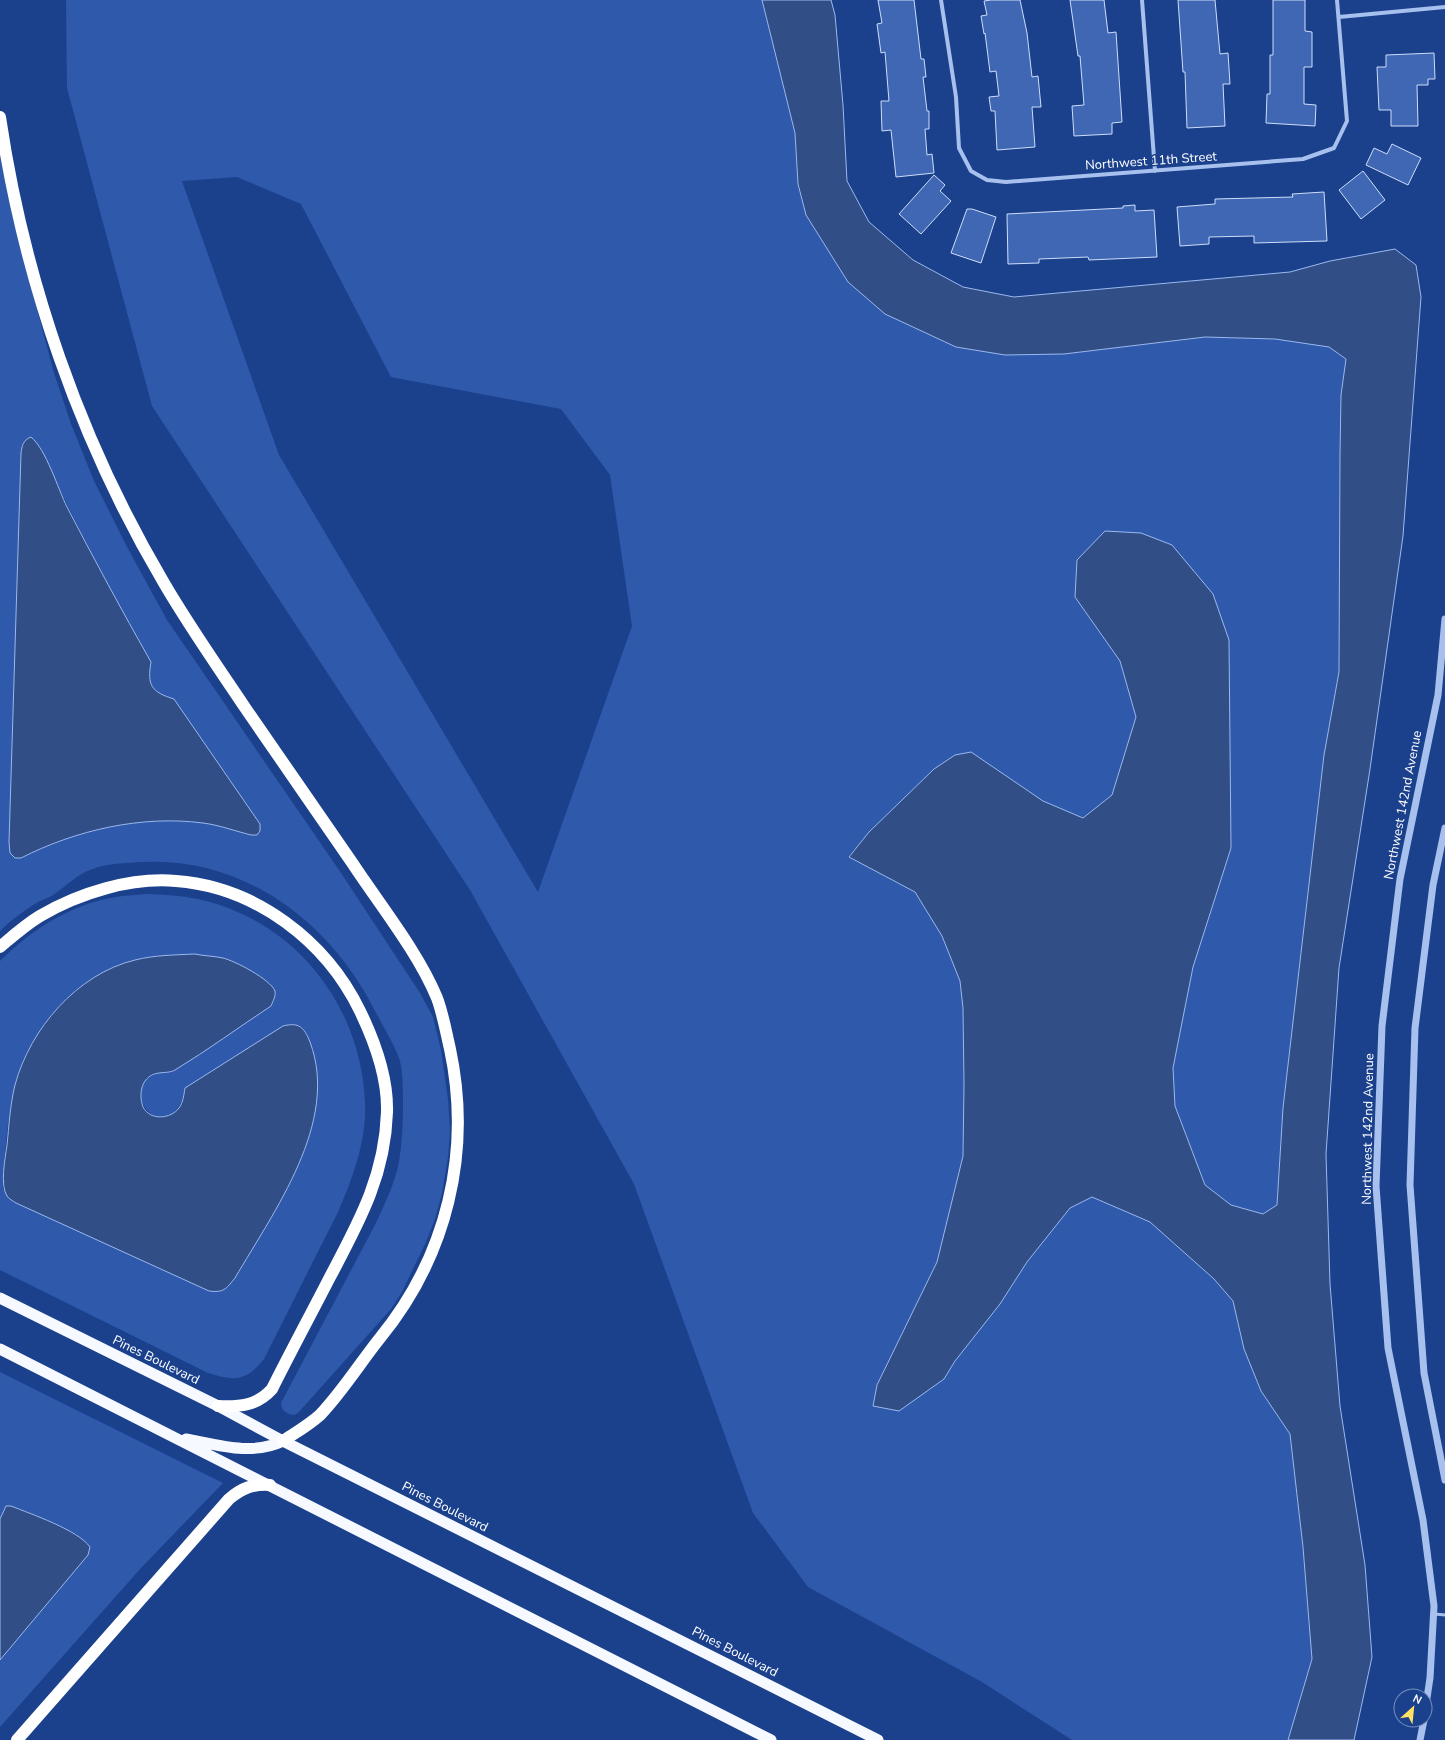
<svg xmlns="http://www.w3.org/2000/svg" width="1445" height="1740" font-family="'Nunito Sans',sans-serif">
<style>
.green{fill:#2f59ab;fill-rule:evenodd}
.water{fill:#324e86;stroke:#9bb9ef}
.building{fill:#3f67b3;stroke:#ceddfa}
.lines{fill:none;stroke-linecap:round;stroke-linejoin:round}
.service{stroke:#a8c0ed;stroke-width:3}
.minor{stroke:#a8c0ed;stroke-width:4}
.tertiary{stroke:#a8c0ed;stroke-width:7}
.trunk{stroke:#f6f9ff;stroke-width:11}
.motorway{stroke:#fff;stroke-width:12}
.labels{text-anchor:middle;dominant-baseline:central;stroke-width:3;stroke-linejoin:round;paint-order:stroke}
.street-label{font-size:13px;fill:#fff;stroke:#1b418d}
</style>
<rect width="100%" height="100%" fill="#1b418d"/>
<path class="green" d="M66,0H762L795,133L798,184L837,264L848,282L922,330L956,347L1064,354L1205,337L1275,339L1329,347L1346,359L1341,395L1340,454L1339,672L1324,755L1283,1108L1277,1205L1263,1214L1231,1205L1205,1185L1175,1106L1173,1068L1193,967L1231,848L1229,640L1088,616L1120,661L1136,717L1112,795L1083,818L1043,801L971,752L955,755L934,769L869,832L849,856L915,892L942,936L960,981L963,1008L964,1084L963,1156L937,1262L877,1385L944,1379L955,1361L1000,1304L1027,1262L1070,1208L1092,1197L1150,1222L1214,1279L1233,1301L1244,1349L1261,1391L1290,1434L1303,1547L1312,1659L1288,1740H1072L982,1682L808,1587L753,1513L634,1184L470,890L152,406L67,88ZM237,177L301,204L391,377L561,409L610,475L632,626L538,892L279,455L182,181Z
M0,154L15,227L54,373L71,424L94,481L127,547L167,620L339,870L420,993L433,1017L441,1050L448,1099L450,1132L448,1157L442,1193L435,1219L426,1242L402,1292L391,1309L298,1413L294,1415C286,1414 281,1410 281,1403L376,1223C385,1203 395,1183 399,1162C402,1143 403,1124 403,1105C403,1090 403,1075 400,1061C396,1047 381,1023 374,1009C330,922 244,857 144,862C126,863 106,863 90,870C77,875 67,885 56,893C51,897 44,899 38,902C25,910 11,920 0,931ZM23,443L40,447C73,521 111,591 151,662C147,685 151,692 174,699L260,824L251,835C235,831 219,825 203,823C142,815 76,830 21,858L10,853L9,842L21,453Z
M149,894C168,895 187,896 206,901C299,925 361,1008 365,1102C367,1140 353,1177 339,1210L264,1359C246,1382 234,1381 208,1373L0,1270V961C31,930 71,904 116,897C127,895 138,895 149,894ZM195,954L173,1071C101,1074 168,1163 186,1088L292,1024L300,1026L306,1032L282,1196L235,1278L227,1288L3,1189C4,1154 9,1095 22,1063C42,1016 84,972 135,960C154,955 175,955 195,954Z
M0,1372L223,1483L141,1568L0,1727V1660L88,1555L90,1547L77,1536L11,1506H6L0,1519Z"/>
<path class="water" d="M762,0H831L835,15L843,105L847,181L869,222L913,260L963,287L1014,297L1290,272L1330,261L1395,249L1416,265L1421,297L1403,536L1370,769L1339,968L1326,1154L1330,1284L1340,1406L1365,1565L1372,1657L1354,1740H1288L1312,1659L1303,1547L1290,1434L1261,1391L1244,1349L1233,1301L1214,1279L1150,1222L1092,1197L1070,1208L1027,1262L1000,1304L955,1361L944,1379L899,1411L873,1406L877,1385L937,1262L963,1156L964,1084L963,1008L960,981L942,936L915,892L849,857L869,832L934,769L955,755L971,752L1043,801L1083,818L1112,795L1136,717L1120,661L1075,597L1077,560L1105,531L1141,533L1172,545L1213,594L1229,640L1231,848L1193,967L1173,1068L1175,1106L1205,1185L1231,1205L1263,1214L1277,1205L1283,1108L1324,755L1339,672L1340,454L1341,395L1346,359L1329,347L1275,339L1205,337L1064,354L1005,355L956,347L885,314L848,282L806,215L798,184L795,133Z
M31,437C46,449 58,489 67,507C94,559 122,611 151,662C147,685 151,692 174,699L260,824V831L257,835H251C235,831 219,825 203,823C142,815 76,830 21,858H15L10,853L9,842L21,453C22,446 23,440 31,437Z
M195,954C204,956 214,956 223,958C235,961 270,979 275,991C276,996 273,1001 271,1006C239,1027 208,1050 175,1070C166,1075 154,1069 145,1081C140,1088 140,1099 143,1107C150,1121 171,1119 179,1108C183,1103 184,1094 185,1088L283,1026C299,1022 304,1027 310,1042C340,1122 274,1211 235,1278C226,1289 224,1293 209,1291L16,1203C13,1201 9,1199 7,1196C0,1185 5,1159 7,1145C9,1126 10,1105 15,1085C30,1029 77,974 135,960C155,955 175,955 195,954Z
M6,1506H11C31,1514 78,1530 90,1547L88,1555L0,1660V1519Z"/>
<path class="building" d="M878,0H914L921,59H924L926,77H923L927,111H929V129H925L927,155L932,154L934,173L896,177L891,130L882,131L881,101H889L885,52L881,53L877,24L882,23Z
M991,0H1020L1027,33L1032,77L1038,76L1041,107H1032L1035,147L997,150L995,111H991L989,97L999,96L996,71L990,72L985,33L984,34L981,16L987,15L984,1Z
M1070,0H1104L1108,33L1116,32L1122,122L1112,123V134L1074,136L1072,106L1084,105L1080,56H1078Z
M1178,0H1215L1220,54L1228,53L1230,84H1223L1225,126L1187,128L1185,72H1183Z
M1273,0H1305V31L1312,32V67H1304V104L1316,105L1315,126L1266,123L1267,94H1270V55H1273Z
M1434,53L1435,79H1428V85H1417L1418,126H1391V110H1379L1377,67H1386V55Z
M1392,144L1421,158L1408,185L1366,165L1374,148L1387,154Z
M1363,171L1385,200L1361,219L1339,190Z
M934,175L945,185L940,191L951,201L921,234L899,214Z
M1324,192L1327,241L1254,243V236L1209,237V244L1180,246L1177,207L1215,204V199L1293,197L1292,194Z
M1135,205V211L1154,210L1157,257L1089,260L1088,257L1039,259V263L1008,264L1007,214L1123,208V206Z
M967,209H972L996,217L981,263L951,253Z"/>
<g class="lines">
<path class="service" d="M1435,1614L1445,1615"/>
<path class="minor" d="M941,0L956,97L959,148L971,171L987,180L1006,182L1303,159L1334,148L1347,121L1337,0
M1142,0L1155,171
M1339,17L1445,7"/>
<path class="tertiary" d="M1445,828L1433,885L1415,1028L1410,1185L1424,1373L1445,1480
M1425,1711L1430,1678L1434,1606L1423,1520L1388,1348L1376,1186L1382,1026L1400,879L1438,695L1445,619
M1420,1740L1424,1720"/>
<path class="trunk" d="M0,1298L218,1406L283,1441L878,1740
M0,1349L771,1740
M186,1439C218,1445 252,1456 283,1441"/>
<path class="motorway" d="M0,117C24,280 80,441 164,583C189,626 218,667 246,709C282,761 317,812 353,864C380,905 418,952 437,998C443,1014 446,1032 450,1049C472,1152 447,1256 380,1338C360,1363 342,1392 320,1415C309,1425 295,1433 283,1441
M0,947C13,936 25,925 40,916C79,893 131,877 176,881C256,887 326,941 360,1011C375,1042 388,1077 387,1112C385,1176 359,1222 330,1277C311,1314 291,1351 272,1389C257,1406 239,1407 218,1406
M17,1740L229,1499C242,1488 252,1484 270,1485"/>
</g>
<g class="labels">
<g class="street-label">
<text transform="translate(1151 161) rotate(-4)">Northwest 11th Street</text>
<text transform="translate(1403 805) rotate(-79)">Northwest 142nd Avenue</text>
<text transform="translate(1368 1129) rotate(-89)">Northwest 142nd Avenue</text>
<text transform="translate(156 1360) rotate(26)">Pines Boulevard</text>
<text transform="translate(445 1507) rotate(27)">Pines Boulevard</text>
<text transform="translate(735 1652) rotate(27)">Pines Boulevard</text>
</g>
</g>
<g transform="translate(1413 1708) rotate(27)"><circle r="19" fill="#1b418d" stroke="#768dbb"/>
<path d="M0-3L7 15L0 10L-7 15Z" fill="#fee265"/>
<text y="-6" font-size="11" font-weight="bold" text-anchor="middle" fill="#ffffff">N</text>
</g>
</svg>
